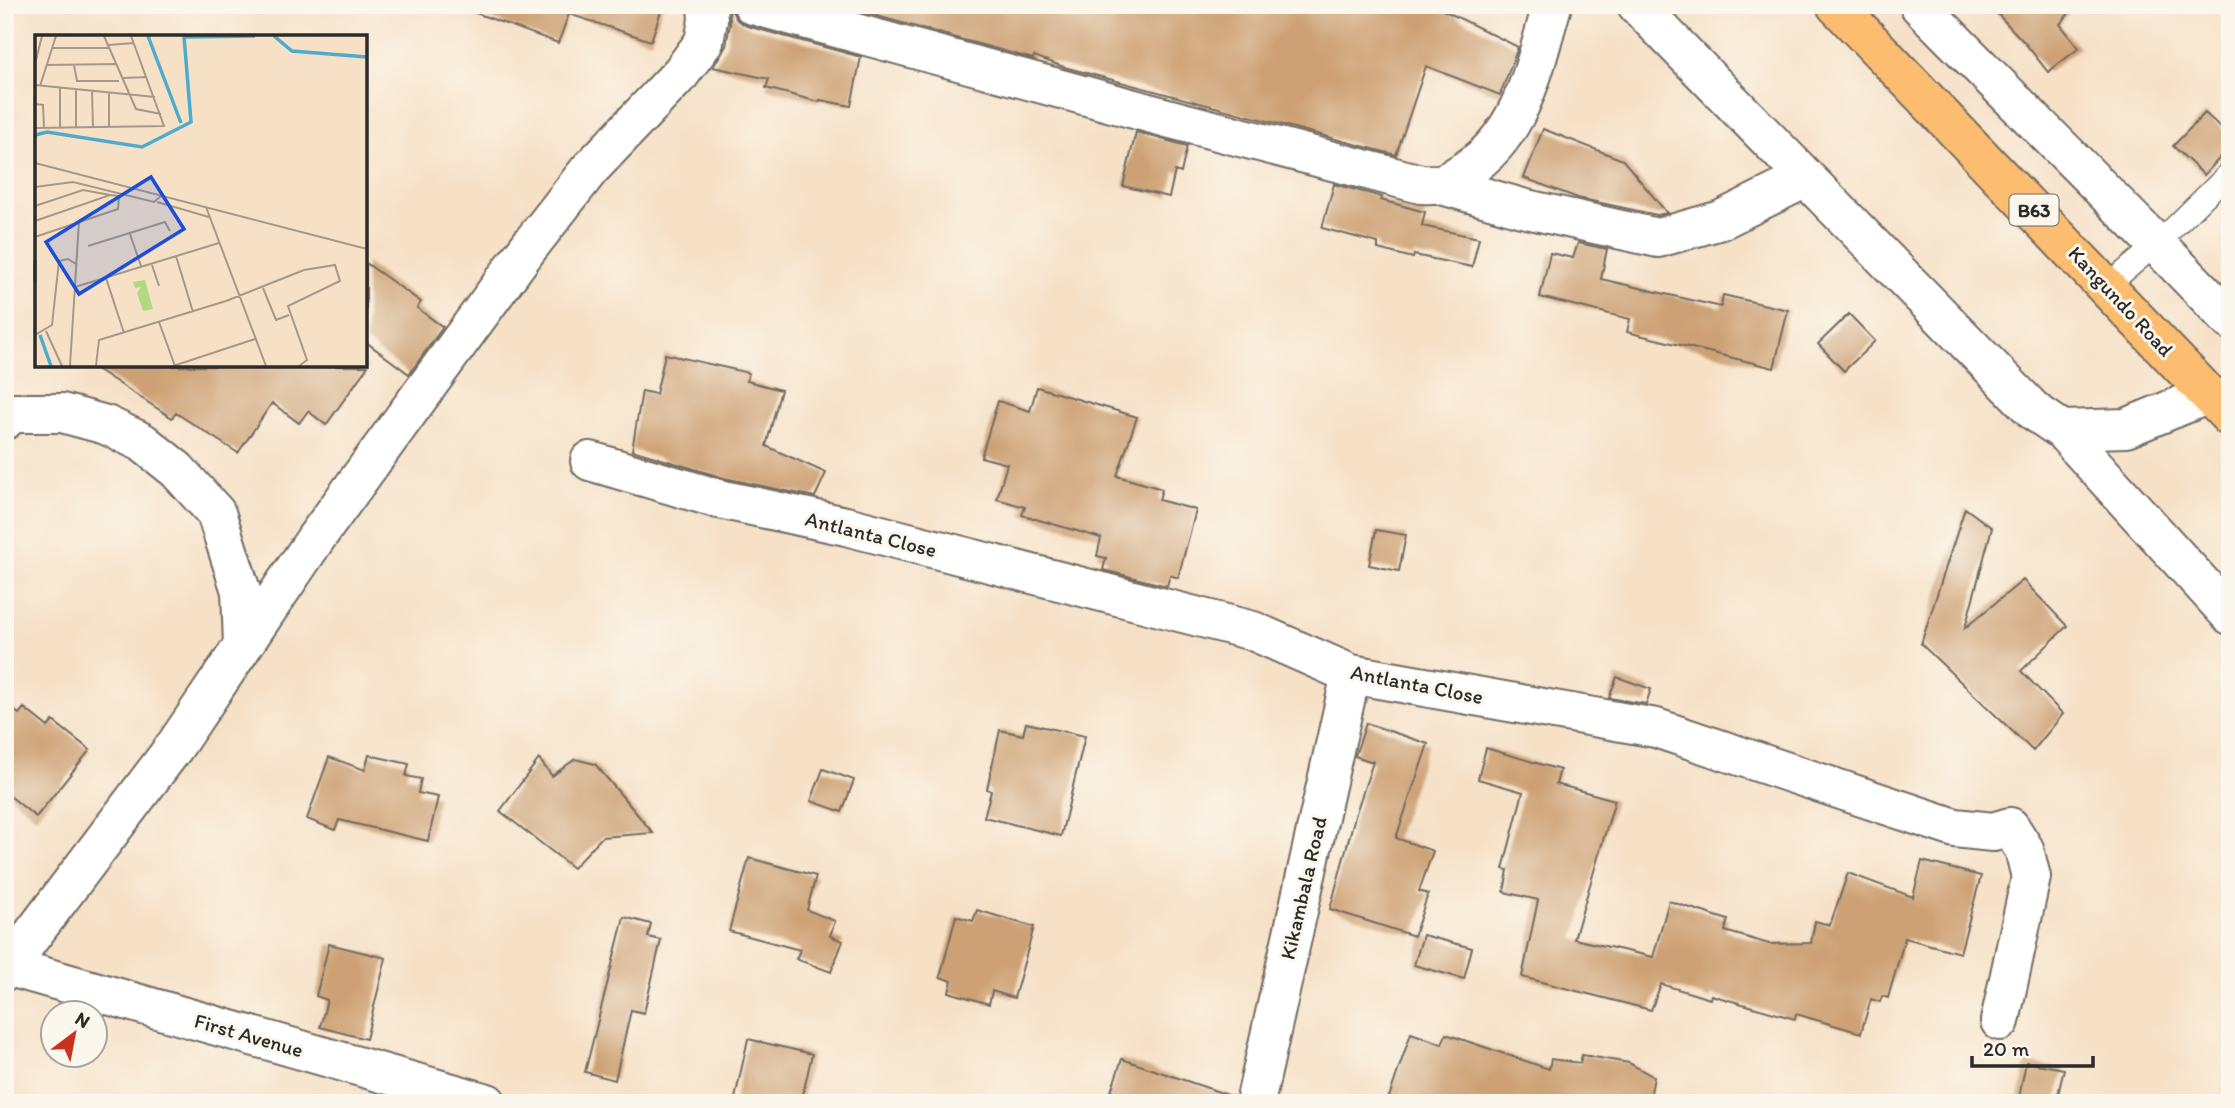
<svg xmlns="http://www.w3.org/2000/svg" width="2235" height="1108" font-family="Itim,sans-serif">
<style>
.building{fill:#cda174}
.lines{fill:none;stroke-linecap:round;stroke-linejoin:round}
.lane-casing{stroke:#726b62;stroke-width:24}
.street-casing{stroke:#726b62;stroke-width:42}
.highway-casing{stroke:#726b62;stroke-width:42}
.lane{stroke:#fff;stroke-width:21}
.street{stroke:#fff;stroke-width:38}
.highway{stroke:#fcbd6f;stroke-width:38}
.labels{text-anchor:middle;dominant-baseline:central;stroke-width:6;stroke-linejoin:round;paint-order:stroke}
.shield{fill:#fbf7ec;stroke:#696865;stroke-width:2}
.shield-label{font-size:19px;font-weight:bold;fill:#2b2b2b}
.street-label{font-size:21px;fill:#2b2b2b;stroke:#fbf7ec}
.inset-river{fill:none;stroke:#4eabcc;stroke-width:3.5}
.inset-road{fill:none;stroke:#a59889;stroke-width:2}
.view{fill:#1d4ed8;fill-opacity:0.15;stroke:#1d4ed8;stroke-width:3.5}
.inset-edge{fill:none;stroke:#2b2b2b;stroke-width:3.5}
</style>
<rect width="100%" height="100%" fill="#fbf7ec"/>
<filter id="ink" filterUnits="userSpaceOnUse"><feTurbulence type="fractalNoise" baseFrequency=".0143" numOctaves="2"/><feDisplacementMap in="SourceGraphic" scale="14" xChannelSelector="R" yChannelSelector="G"/><feConvolveMatrix kernelMatrix="1 2 1 2 8 2 1 2 1" color-interpolation-filters="sRGB"/></filter>
<filter id="wash" filterUnits="userSpaceOnUse"><feTurbulence type="fractalNoise" baseFrequency=".00686" numOctaves="4" result="noise"/><feDisplacementMap in="SourceGraphic" scale="28" xChannelSelector="R" yChannelSelector="G"/><feGaussianBlur stdDeviation="1.57" result="paint"/><feColorMatrix in="noise" values="0 0 0 0 0 0 0 0 0 0 0 0 0 0 0 0 0 1.4 0 .05"/><feComposite in="paint" operator="in"/></filter>
<g filter="url(#wash)">
<rect width="100%" height="100%" fill="#f6e1c7"/>
<g id="blocks">
<path class="building" d="M466,5H663L651,41L569,14L558,43L465,9Z
M729,5H732V11L737,20L747,26L861,57L851,106L820,100L819,102L766,88L769,79L713,67L726,46L730,24Z
M837,5H1433L1518,47L1500,95L1426,66L1396,155L1064,67L1034,56L1033,59Z
M1989,5H2076L2060,24L2079,48L2048,72L2025,43Z
M2205,113L2230,136V147L2204,175L2173,146Z
M1543,129L1623,160L1667,213L1657,215L1578,198L1524,178Z
M1136,132L1187,146L1181,173L1175,171L1169,197L1123,186Z
M1334,184L1382,197L1381,200L1425,212L1422,226L1479,238L1472,267L1414,255L1413,258L1378,249V243L1322,228Z
M1578,243L1607,249L1601,279L1721,307L1723,295L1788,310L1774,368L1627,332L1630,319L1540,297L1550,253L1573,258Z
M366,263L421,302L417,308L443,327L409,374L366,342Z
M1849,314L1875,341L1844,371L1818,344Z
M665,354L749,373L747,381L781,390L766,446L826,473L815,497L724,478L632,450L642,391L656,394Z
M92,366H368L326,425L308,411L299,423L272,403L238,453L176,413L172,418Z
M1037,387L1137,417L1117,476L1162,489L1159,500L1196,510L1178,578L1170,575L1167,586L1103,570L1106,558L1097,556L1101,538L1022,515L1025,507L997,499L1007,464L981,457L998,401L1030,411Z
M1965,508L1992,528L1965,628L2023,580L2067,626L2021,671L2063,714L2033,751L1921,644Z
M1376,530L1406,535L1399,571L1369,565Z
M1617,677L1651,689L1646,704L1609,698Z
M5,704L19,714L24,708L48,727L53,721L90,750L36,817L5,792Z
M1026,723L1085,736L1061,836L984,817L991,791L987,789L1000,730L1023,735Z
M1366,723L1428,744L1396,838L1433,851L1419,891L1428,894L1414,936L1330,909L1355,816L1373,762L1355,756Z
M1486,748L1560,770L1556,784L1615,800L1574,939L1653,957L1669,901L1728,920L1725,931L1769,944L1811,943L1815,921L1830,925L1848,873L1913,897L1922,861L1981,876L1960,953L1905,938L1888,998L1882,996L1880,1002L1871,999L1861,1033L1796,1014L1795,1019L1711,995L1710,999L1661,984L1651,1010L1522,977L1538,900L1504,892L1508,870L1503,869L1523,792L1478,779Z
M369,755L409,764L406,776L421,779L418,793L438,797L428,841L339,820L335,830L307,819L329,757L365,770Z
M539,759L552,776L575,759L595,764L653,833L602,837L573,868L500,811Z
M823,769L854,780L842,812L811,801Z
M749,858L816,876L807,910L835,921L830,936L843,941L831,972L796,959L800,950L729,931Z
M977,910L1034,927L1014,998L992,991L989,1004L949,992L952,981L940,977L956,916L973,921Z
M624,917L651,924L648,937L661,940L644,1013L631,1010L615,1080L585,1072Z
M1423,935L1472,948L1464,979L1414,965Z
M329,944L386,958L366,1039L320,1027L327,1000L316,996Z
M1411,1033L1442,1044L1446,1034L1549,1069L1551,1059L1580,1063L1582,1055L1629,1063L1654,1077L1649,1103H1387Z
M748,1039L812,1054L801,1103H734Z
M1122,1059L1234,1097V1103H1107Z
M2026,1062L2064,1069L2056,1103H2018Z"/>
</g>
</g>
<g filter="url(#ink)">
<use href="#blocks" fill-opacity="0" stroke="#726b62" stroke-width="2"/>
<g class="lines">
<defs>
<path id="lane" d="M2107,286L2157,244L2230,172"/>
<path id="street" d="M753,5L1167,118L1421,184C1446,185 1445,183 1466,170C1523,134 1534,66 1552,6
M1637,5L2034,411L2062,430L2126,428L2209,394
M1919,5C2023,111 2128,213 2230,320
M1442,185L1522,208L1658,238L1721,220L1806,178
M5,420L11,413H62L106,425L142,442L177,470L216,513L241,591L243,645
M2062,430L2230,615
M590,461L719,499L846,526L1253,631L1351,674L1656,728L1955,828L1993,832L2010,827L2024,849L2031,877L2000,1021
M10,967L487,1103
M5,971L175,746L316,538L528,248L589,170L681,73L704,42L708,20L707,5
M1255,1103L1351,674"/>
<path id="highway" d="M1836,5L2230,417"/>
</defs>
<use href="#lane" class="lane-casing"/>
<use href="#street" class="street-casing"/>
<use href="#highway" class="highway-casing"/>
<use href="#lane" class="lane"/>
<use href="#street" class="street"/>
<use href="#highway" class="highway"/>
</g>
</g>
<g class="labels">
<rect class="shield" x="2009.5" y="194.5" width="49" height="31" rx="5"/>
<g class="shield-label">
<text x="2034" y="210">B63</text>
</g>
<g class="street-label">
<text transform="translate(2121 301) rotate(47)">Kangundo Road</text>
<text transform="translate(871 534) rotate(14)">Antlanta Close</text>
<text transform="translate(1417 684) rotate(11)">Antlanta Close</text>
<text transform="translate(1303 888) rotate(-77)">Kikambala Road</text>
<text transform="translate(249 1035) rotate(16)">First Avenue</text>
</g>
</g>
<g transform="translate(35 35)">
<rect width="332" height="332" fill="#f6e1c7"/>
<path d="M110,245L118,274L108,276L102,258L106,252L100,253L98,247Z" fill="#b1d983"/>
<path class="inset-river" d="M113,1L146,88M239,1L257,16L332,22M150,2L220,1M0,100L12,97L107,112L156,87L149,1M0,225V247M5,300L16,331"/>
<path class="inset-road" d="M69,1L101,74L126,79M74,10L99,8M18,13H75M0,29L7,1M11,30L82,29M39,30L42,46H84M88,43L112,42M0,50L120,62M5,51L21,1M25,53V92M41,55V92M57,57L58,92M0,69L8,70L9,92M74,92V58M0,93L129,91L96,1M0,128L332,214M0,152L38,147L119,167L126,161M122,167L174,182M0,171L48,155L75,160M171,172L231,331M0,186L75,160L85,161M95,199L106,231M0,202L83,174L84,162M53,211L130,187L135,196M141,221L158,277M117,230L124,251M71,243L89,298M40,252L184,208M228,253L241,285L254,280M124,287L140,331M11,296L27,331M0,300L17,290L24,226L33,224L41,229M35,331L44,186M61,331L64,305L191,266L269,235L300,230L305,246L253,271L272,325L264,331M138,331L220,304"/>
<path class="view" d="M116,142L149,194L44,259L11,207Z"/>
<rect width="332" height="332" class="inset-edge"/>
</g>
<rect width="2235" height="1108" fill="none" stroke="#fbf7ec" stroke-width="28"/>
<g transform="translate(74 1034) rotate(32)"><circle r="33" fill="#fbf7ec" stroke="#a8a59f" stroke-width="2"/>
<path d="M0-5L12 26L0 18L-12 26Z" fill="#c8321e"/>
<text y="-10" font-size="19" font-weight="bold" text-anchor="middle" fill="#2b2b2b">N</text>
</g>
<path d="M1972 1056v10h121v-10" fill="none" stroke="#2b2b2b" stroke-width="3.5"/>
<text x="1983" y="1056" font-size="21" fill="#2b2b2b" stroke="#fbf7ec" stroke-width="5" paint-order="stroke">20 m</text>
</svg>
